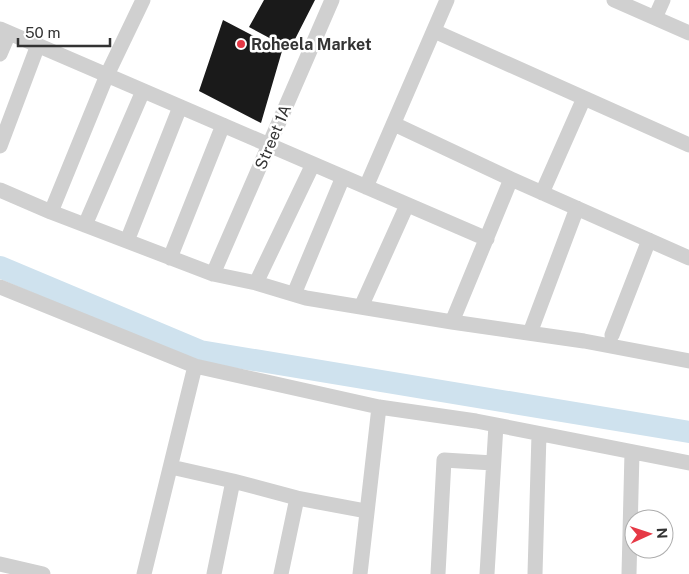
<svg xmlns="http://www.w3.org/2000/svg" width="689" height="574" font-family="'Public Sans',sans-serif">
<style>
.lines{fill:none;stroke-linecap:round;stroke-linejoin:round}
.river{stroke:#cfe2ee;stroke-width:22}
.building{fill:#1a1a1a}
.minor{stroke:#d0d0d0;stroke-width:15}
.poi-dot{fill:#e63946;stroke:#fff;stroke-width:2}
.labels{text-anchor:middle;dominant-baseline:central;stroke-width:5;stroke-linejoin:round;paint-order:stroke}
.poi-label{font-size:16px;font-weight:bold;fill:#333;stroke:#fff;text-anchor:start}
.street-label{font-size:16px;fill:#333;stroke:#fff}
</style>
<rect width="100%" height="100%" fill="#fff"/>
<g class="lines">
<path class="river" d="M0,267L200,351L689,432"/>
</g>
<path class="building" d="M264,0H315L290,49L249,27Z
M223,20L282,51L261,123L199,91Z"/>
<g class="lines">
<path class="minor" d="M614,0L689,33
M655,18L663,0
M0,29L487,239
M434,31L689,145
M0,54L9,33
M394,124L511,179L689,258
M0,146L38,45
M366,187L447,0
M0,190L51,212L213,274L256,283L306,298L452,322L584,341L689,361
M542,193L584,98
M51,212L107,75L143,0
M85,225L143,91
M127,241L180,107
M170,258L223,125
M213,274L332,0
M256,283L313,164
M0,287L195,366L379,407L476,421L689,463
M294,294L343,177
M361,307L407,205
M452,322L511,179
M530,333L577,208
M612,335L649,240
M171,467L233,481L297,498L366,511
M0,564L43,574
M144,574L195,366
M214,574L233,481
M281,574L297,498
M360,574L379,407
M438,574L444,460L493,463
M487,574L496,425
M535,574L539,434
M629,574L632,452"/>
</g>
<circle class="poi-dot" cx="241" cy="44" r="5"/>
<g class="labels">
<g class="poi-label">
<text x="251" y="44">Roheela Market</text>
</g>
<g class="street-label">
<text transform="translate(273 137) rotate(-67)">Street 1A</text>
</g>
</g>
<g transform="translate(649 534) rotate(87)"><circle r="24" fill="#ffffff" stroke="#adadad"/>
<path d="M0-4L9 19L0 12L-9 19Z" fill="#e63946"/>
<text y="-8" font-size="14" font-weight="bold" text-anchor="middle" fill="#333333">N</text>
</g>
<path d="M18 38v8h92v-8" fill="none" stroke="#333333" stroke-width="2.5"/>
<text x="25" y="38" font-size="15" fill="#333333" stroke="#ffffff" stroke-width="4" paint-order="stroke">50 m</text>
</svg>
